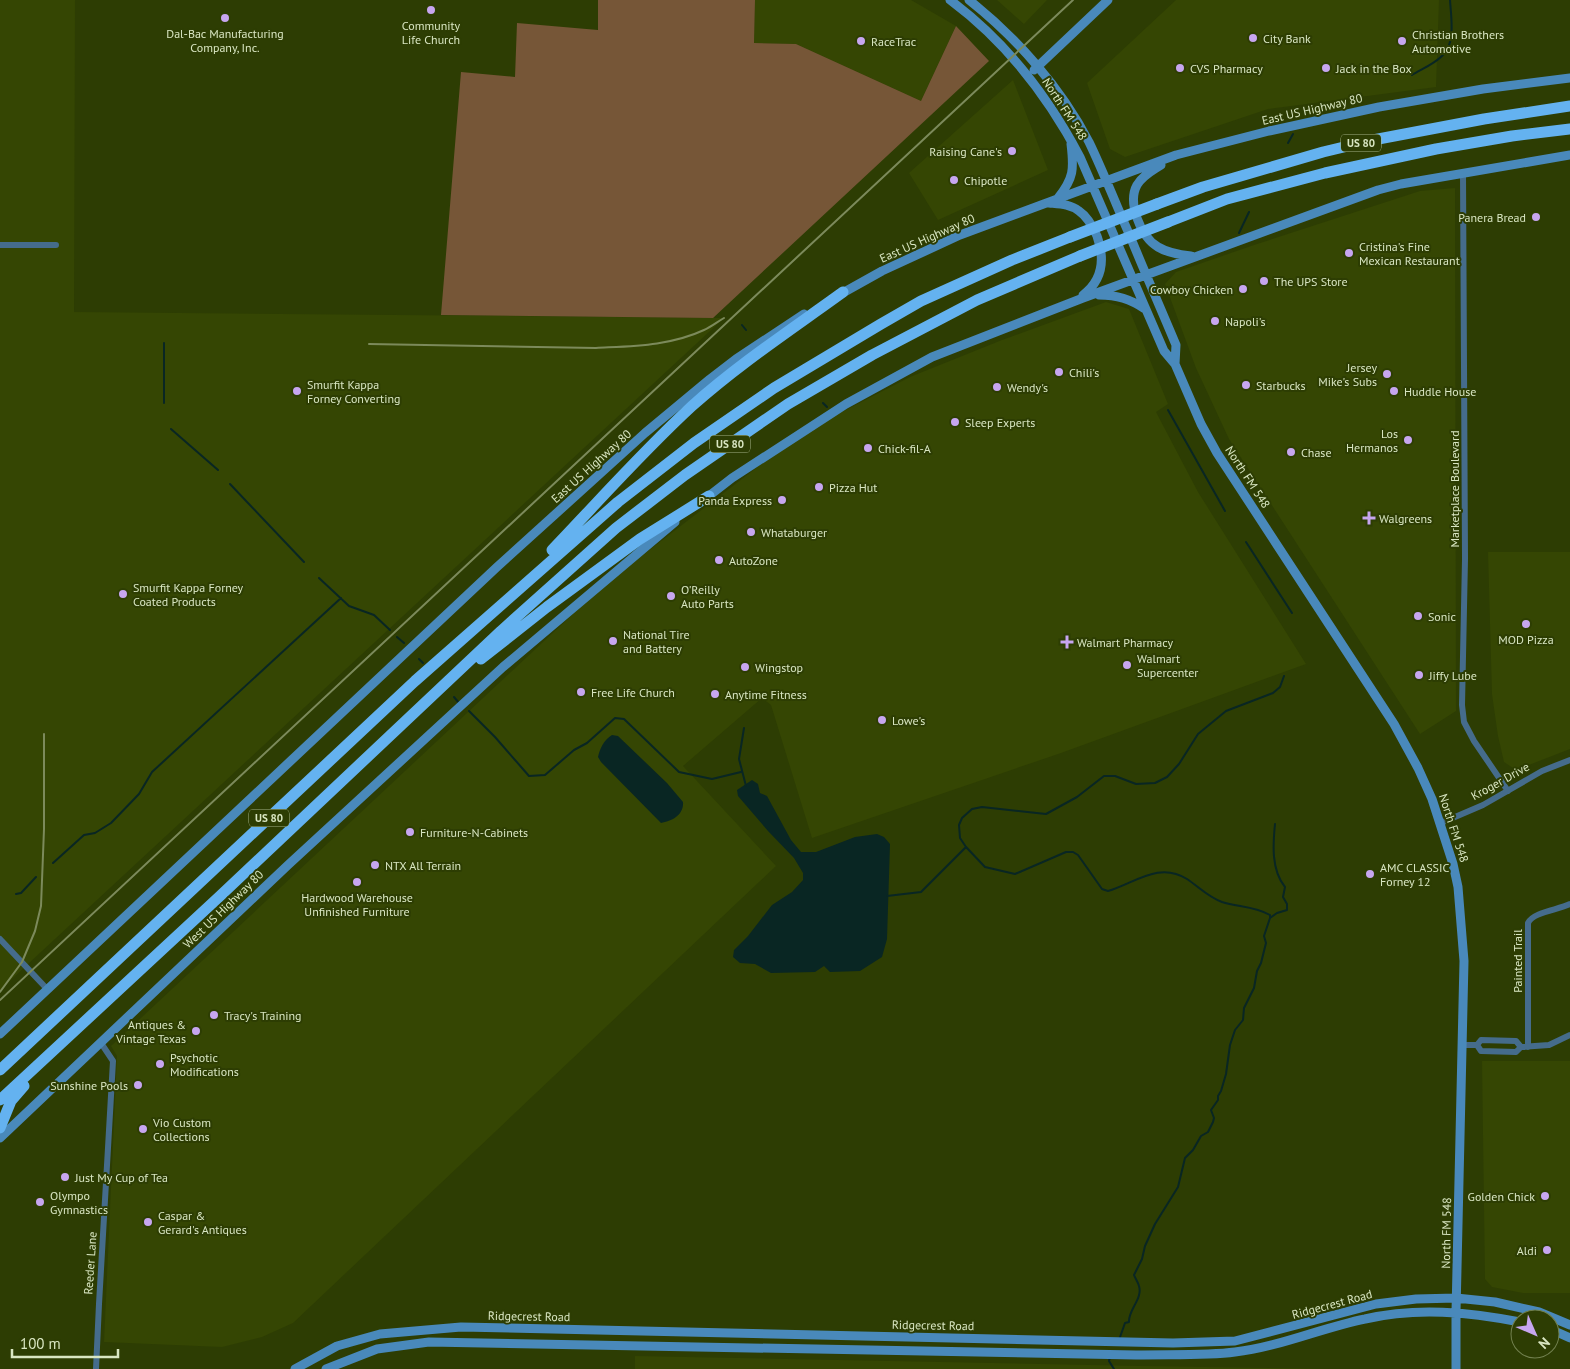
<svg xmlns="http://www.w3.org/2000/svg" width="1570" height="1369" font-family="'PT Sans',sans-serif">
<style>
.built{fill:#354603}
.green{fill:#765637}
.water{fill:#092623}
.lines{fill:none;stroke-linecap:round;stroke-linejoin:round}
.stream{stroke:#092623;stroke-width:2}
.street{stroke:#456c8c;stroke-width:6}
.secondary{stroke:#4989bb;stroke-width:9}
.highway{stroke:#64b2f0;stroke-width:11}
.rail{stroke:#7c8a5b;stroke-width:2}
.highway-bridge{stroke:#64b2f0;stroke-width:11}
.poi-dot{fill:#c7a6f0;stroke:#2d3d03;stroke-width:2}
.labels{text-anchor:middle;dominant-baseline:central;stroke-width:4;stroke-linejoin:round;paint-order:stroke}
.shield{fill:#2d3d03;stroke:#a5b389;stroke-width:1}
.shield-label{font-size:11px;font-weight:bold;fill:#d9e6c2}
.poi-label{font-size:12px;fill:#d9e6c2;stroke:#2d3d03;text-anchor:start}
.street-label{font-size:12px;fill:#d9e6c2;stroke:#2d3d03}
</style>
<rect width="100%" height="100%" fill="#2d3d03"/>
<path class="built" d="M0,0H75L74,312L724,318L0,990Z
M755,0H911L956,26L921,101L796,44L754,43Z
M997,0H1047L1024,24Z
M1176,0H1439L1436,87L1268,109L1125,157L1110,149L1087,83Z
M1013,80L1048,170L938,220L909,173Z
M1455,188L1456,711L1420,734L1229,439L1196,368L1165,284L1176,272L1254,245L1420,191Z
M1106,302L1129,309L1168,404L1156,412L1198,492L1306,664L1061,753L812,838L771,705L762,698L683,766L776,866L293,1323L262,1337L222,1347L104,1342L117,1056L111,1046L605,584L768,459L834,416L910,377L1002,340Z
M1488,552H1570V749L1516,770L1504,762L1498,736L1492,694Z
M1482,1061H1570V1293H1523L1492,1287L1485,1279Z
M635,1356L1141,1366L1330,1369H635Z"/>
<path class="green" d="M598,0H755L754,43L796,44L921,101L956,26L989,61L713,318L441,315L461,72L515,77L517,23L598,30Z"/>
<path class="water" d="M612,735L618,736L667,783L683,802C684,815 672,821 661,823L601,762L598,757C600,748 604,740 612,735Z
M752,780L758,784L760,793L767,796L791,840L801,852H816L855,837L877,834L884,837L890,844L887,939L882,957L860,971L830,972L824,966L815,972L771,973L755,964L740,963L733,957L734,950L748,936L772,905L792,892L803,880V873L794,858L768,831L738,796L737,790Z"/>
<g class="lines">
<path class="stream" d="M1412,75C1422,69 1434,64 1442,56C1456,44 1451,17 1450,0
M1288,143L1293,134
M1239,233L1249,212
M742,325L746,330
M164,343V403
M823,403L827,407
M1168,410L1225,511
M171,429L218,470
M230,484L304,562
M1246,542L1292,613
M319,578L349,606L374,615L390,630
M397,637L404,643
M419,659L423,663
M454,697L459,703
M469,711L495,737L529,776L545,775L574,750L587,743L615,718L624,719L679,772L712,779L741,772
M744,728L739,759L746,786
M53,863L84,835L95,833L111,823L139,794L152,772L341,598
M16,894L21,893L36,877
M887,896L921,892L966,847
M1270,918L1277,913L1287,910V904L1283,897L1285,887C1271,870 1273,844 1275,824
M1119,1340L1125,1323L1129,1322C1128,1310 1143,1299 1139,1286C1138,1282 1135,1278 1134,1275L1142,1259L1145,1246L1155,1224L1178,1187L1185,1158L1193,1150L1201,1136L1208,1132L1213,1122L1214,1118L1211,1110L1218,1100V1096L1221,1091L1226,1074L1230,1045L1235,1030L1243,1020L1244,1008L1254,988L1257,971L1261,963L1266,943L1264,936L1270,918V915C1255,906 1238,907 1222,902C1208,897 1199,887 1187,879C1159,861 1135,883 1108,891L1102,889L1078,855L1073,852H1066L1015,874L985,867L966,847L960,838L959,825L962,818L972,809L982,807L1046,814L1077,797L1104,776H1115L1136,784L1155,783L1167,777L1179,764L1198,734L1226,711L1273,693L1280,687L1284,676
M1110,1356L1109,1361L1114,1369"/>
<path class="street" d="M1463,173L1465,559L1462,705L1464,722L1474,741L1508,791
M0,245H56
M1441,823L1483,805L1542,771L1570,760
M0,939L48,990
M1463,1045H1477L1481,1040L1516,1041L1521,1047
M1477,1045L1481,1051L1516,1052L1521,1047L1549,1045L1570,1035
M1528,1047V923C1533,912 1558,910 1570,904
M96,1369L99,1304L113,1061L101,1043"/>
<path class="secondary" d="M950,0C1005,41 1048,96 1080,157L1164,351L1175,364L1201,424L1217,453L1394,724L1418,768L1432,799L1453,864L1458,887L1464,961L1456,1312V1369
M969,0C1017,38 1061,88 1089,142C1104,173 1116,205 1130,236C1145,273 1161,309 1176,345L1175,364
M1034,70L1108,0
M1161,165C1152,171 1143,175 1137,185C1127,203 1141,237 1158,247C1168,253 1180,255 1191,256
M1058,198C1074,178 1074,169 1071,144
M1049,203C1060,204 1070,204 1079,211C1088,217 1093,227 1097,236C1105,259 1103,280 1083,295
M839,295L882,271L960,235L1176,155L1269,131L1379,107L1483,89L1570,78
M1099,295C1117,295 1130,299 1145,309
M705,499L732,478L846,404L932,357L1083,298L1378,190L1401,184L1570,155
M0,1034L497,567L645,433L710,379L736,359L804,314
M0,1138L288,865L503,667L675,522
M1550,1329L1570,1338
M295,1369L337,1346L380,1334L461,1327L1173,1343L1235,1341L1376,1304L1416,1299L1456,1298L1495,1302L1539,1312L1570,1325
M326,1369L377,1349L429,1342L1136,1355C1167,1354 1205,1356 1235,1352C1279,1347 1321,1328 1365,1319C1417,1307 1468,1312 1520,1322"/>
<path class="highway" d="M1157,204L1203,187L1323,152L1373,140L1484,119L1570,106
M1168,222L1227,199L1325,173L1436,149L1512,136L1570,129
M552,550C598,502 643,451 692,406C739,364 792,329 843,292
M481,659L547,607L640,539L709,496
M0,1070L415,681L618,502L694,443L774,388L881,324L921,301L1012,260L1070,237
M0,1100L220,896L501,631L616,528L685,475L788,404L872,355L977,300L1080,256
M0,1128L11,1101L24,1086"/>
<path class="rail" d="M369,344L596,348C632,346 670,346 704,330C711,327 717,322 724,318
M0,992L22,962L35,931L41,906L44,829V734
M0,1000L1073,0"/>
<path class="highway-bridge" d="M1070,237L1157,204
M1080,256L1168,222"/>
</g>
<g class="poi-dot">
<circle cx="431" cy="10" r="5"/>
<circle cx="225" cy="18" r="5"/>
<circle cx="1253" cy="38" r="5"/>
<circle cx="861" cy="41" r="5"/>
<circle cx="1402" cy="41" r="5"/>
<circle cx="1180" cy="68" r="5"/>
<circle cx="1326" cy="68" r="5"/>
<circle cx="1012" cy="151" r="5"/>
<circle cx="954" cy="180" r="5"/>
<circle cx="1536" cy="217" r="5"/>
<circle cx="1349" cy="253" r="5"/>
<circle cx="1264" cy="281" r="5"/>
<circle cx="1243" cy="289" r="5"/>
<circle cx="1215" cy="321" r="5"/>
<circle cx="1059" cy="372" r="5"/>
<circle cx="1387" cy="374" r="5"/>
<circle cx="1246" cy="385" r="5"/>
<circle cx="997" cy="387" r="5"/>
<circle cx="297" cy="391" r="5"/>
<circle cx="1394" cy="391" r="5"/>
<circle cx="955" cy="422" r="5"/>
<circle cx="1408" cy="440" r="5"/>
<circle cx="868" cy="448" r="5"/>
<circle cx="1291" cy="452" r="5"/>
<circle cx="819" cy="487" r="5"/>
<circle cx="782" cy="500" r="5"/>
<path d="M1366.5 510.5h5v5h5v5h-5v5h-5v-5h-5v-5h5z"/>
<circle cx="751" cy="532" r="5"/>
<circle cx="719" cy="560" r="5"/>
<circle cx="123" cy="594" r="5"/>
<circle cx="671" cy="596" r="5"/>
<circle cx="1418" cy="616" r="5"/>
<circle cx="1526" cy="624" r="5"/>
<circle cx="613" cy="641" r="5"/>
<path d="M1064.5 634.5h5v5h5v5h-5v5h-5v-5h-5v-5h5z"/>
<circle cx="1127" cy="665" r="5"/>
<circle cx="745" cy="667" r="5"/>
<circle cx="1419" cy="675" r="5"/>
<circle cx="581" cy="692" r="5"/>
<circle cx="715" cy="694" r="5"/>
<circle cx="882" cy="720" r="5"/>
<circle cx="410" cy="832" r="5"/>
<circle cx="375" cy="865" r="5"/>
<circle cx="1370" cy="874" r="5"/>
<circle cx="357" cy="882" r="5"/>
<circle cx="214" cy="1015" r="5"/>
<circle cx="196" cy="1031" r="5"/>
<circle cx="160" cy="1064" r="5"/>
<circle cx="138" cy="1085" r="5"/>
<circle cx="143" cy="1129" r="5"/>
<circle cx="65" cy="1177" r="5"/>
<circle cx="1545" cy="1196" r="5"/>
<circle cx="40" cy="1202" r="5"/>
<circle cx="148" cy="1222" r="5"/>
<circle cx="1547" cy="1250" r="5"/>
</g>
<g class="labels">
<g class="shield">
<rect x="1341" y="134.5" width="40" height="17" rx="4"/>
<rect x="710" y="435.5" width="40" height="17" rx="4"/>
<rect x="249" y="809.5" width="40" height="17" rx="4"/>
</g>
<g class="shield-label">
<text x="1361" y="143">US 80</text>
<text x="730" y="444">US 80</text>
<text x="269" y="818">US 80</text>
</g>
<g class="poi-label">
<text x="431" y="25" text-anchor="middle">Community<tspan x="431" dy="14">Life Church</tspan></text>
<text x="225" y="33" text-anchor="middle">Dal-Bac Manufacturing<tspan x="225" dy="14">Company, Inc.</tspan></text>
<text x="1412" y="34">Christian Brothers<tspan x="1412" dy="14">Automotive</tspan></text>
<text x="1263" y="38">City Bank</text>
<text x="871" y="41">RaceTrac</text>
<text x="1190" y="68">CVS Pharmacy</text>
<text x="1336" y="68">Jack in the Box</text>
<text x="1002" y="151" text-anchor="end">Raising Cane's</text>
<text x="964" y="180">Chipotle</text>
<text x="1526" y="217" text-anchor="end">Panera Bread</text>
<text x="1359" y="246">Cristina's Fine<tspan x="1359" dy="14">Mexican Restaurant</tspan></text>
<text x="1274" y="281">The UPS Store</text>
<text x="1233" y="289" text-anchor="end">Cowboy Chicken</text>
<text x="1225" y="321">Napoli's</text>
<text x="1377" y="367" text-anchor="end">Jersey<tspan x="1377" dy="14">Mike's Subs</tspan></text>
<text x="1069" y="372">Chili's</text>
<text x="307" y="384">Smurfit Kappa<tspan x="307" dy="14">Forney Converting</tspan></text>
<text x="1256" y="385">Starbucks</text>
<text x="1007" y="387">Wendy's</text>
<text x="1404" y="391">Huddle House</text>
<text x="965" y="422">Sleep Experts</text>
<text x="1398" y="433" text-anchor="end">Los<tspan x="1398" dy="14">Hermanos</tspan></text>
<text x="878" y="448">Chick-fil-A</text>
<text x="1301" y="452">Chase</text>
<text x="829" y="487">Pizza Hut</text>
<text x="772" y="500" text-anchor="end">Panda Express</text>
<text x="1379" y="518">Walgreens</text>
<text x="761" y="532">Whataburger</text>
<text x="729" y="560">AutoZone</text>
<text x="133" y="587">Smurfit Kappa Forney<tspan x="133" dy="14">Coated Products</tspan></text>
<text x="681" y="589">O'Reilly<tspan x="681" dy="14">Auto Parts</tspan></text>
<text x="1428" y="616">Sonic</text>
<text x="623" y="634">National Tire<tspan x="623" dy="14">and Battery</tspan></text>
<text x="1526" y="639" text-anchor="middle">MOD Pizza</text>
<text x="1077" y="642">Walmart Pharmacy</text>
<text x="1137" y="658">Walmart<tspan x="1137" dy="14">Supercenter</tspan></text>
<text x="755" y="667">Wingstop</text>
<text x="1429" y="675">Jiffy Lube</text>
<text x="591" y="692">Free Life Church</text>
<text x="725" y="694">Anytime Fitness</text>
<text x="892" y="720">Lowe's</text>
<text x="420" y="832">Furniture-N-Cabinets</text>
<text x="385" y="865">NTX All Terrain</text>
<text x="1380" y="867">AMC CLASSIC<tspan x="1380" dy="14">Forney 12</tspan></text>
<text x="357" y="897" text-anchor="middle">Hardwood Warehouse<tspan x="357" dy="14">Unfinished Furniture</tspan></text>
<text x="224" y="1015">Tracy's Training</text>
<text x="186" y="1024" text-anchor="end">Antiques &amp;<tspan x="186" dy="14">Vintage Texas</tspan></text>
<text x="170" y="1057">Psychotic<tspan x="170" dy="14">Modifications</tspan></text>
<text x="128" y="1085" text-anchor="end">Sunshine Pools</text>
<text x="153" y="1122">Vio Custom<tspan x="153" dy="14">Collections</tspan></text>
<text x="75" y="1177">Just My Cup of Tea</text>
<text x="50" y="1195">Olympo<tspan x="50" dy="14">Gymnastics</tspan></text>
<text x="1535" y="1196" text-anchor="end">Golden Chick</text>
<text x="158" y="1215">Caspar &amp;<tspan x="158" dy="14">Gerard's Antiques</tspan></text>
<text x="1537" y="1250" text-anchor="end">Aldi</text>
</g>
<g class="street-label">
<text transform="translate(1065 109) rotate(57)">North FM 548</text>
<text transform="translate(1312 109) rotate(-13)">East US Highway 80</text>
<text transform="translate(927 238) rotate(-24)">East US Highway 80</text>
<text transform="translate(591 466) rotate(-42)">East US Highway 80</text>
<text transform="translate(1248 477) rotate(57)">North FM 548</text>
<text transform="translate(1454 489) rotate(-90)">Marketplace Boulevard</text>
<text transform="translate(1500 781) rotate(-29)">Kroger Drive</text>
<text transform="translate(1454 828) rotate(72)">North FM 548</text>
<text transform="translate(223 909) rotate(-44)">West US Highway 80</text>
<text transform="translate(1517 961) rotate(-90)">Painted Trail</text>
<text transform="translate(1446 1233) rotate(-89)">North FM 548</text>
<text transform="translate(90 1263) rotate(-86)">Reeder Lane</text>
<text transform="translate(1332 1304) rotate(-15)">Ridgecrest Road</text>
<text transform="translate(529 1316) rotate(1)">Ridgecrest Road</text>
<text transform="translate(933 1325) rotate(1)">Ridgecrest Road</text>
</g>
</g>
<g transform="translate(1535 1334) rotate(135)"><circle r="24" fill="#2d3d03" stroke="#72814f"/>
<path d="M0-4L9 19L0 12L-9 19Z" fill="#c7a6f0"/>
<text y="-8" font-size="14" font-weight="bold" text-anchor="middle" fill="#d9e6c2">N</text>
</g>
<path d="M12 1349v8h106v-8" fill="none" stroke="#d9e6c2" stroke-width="2.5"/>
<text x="20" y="1349" font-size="15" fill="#d9e6c2" stroke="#2d3d03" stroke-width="4" paint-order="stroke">100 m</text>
</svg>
